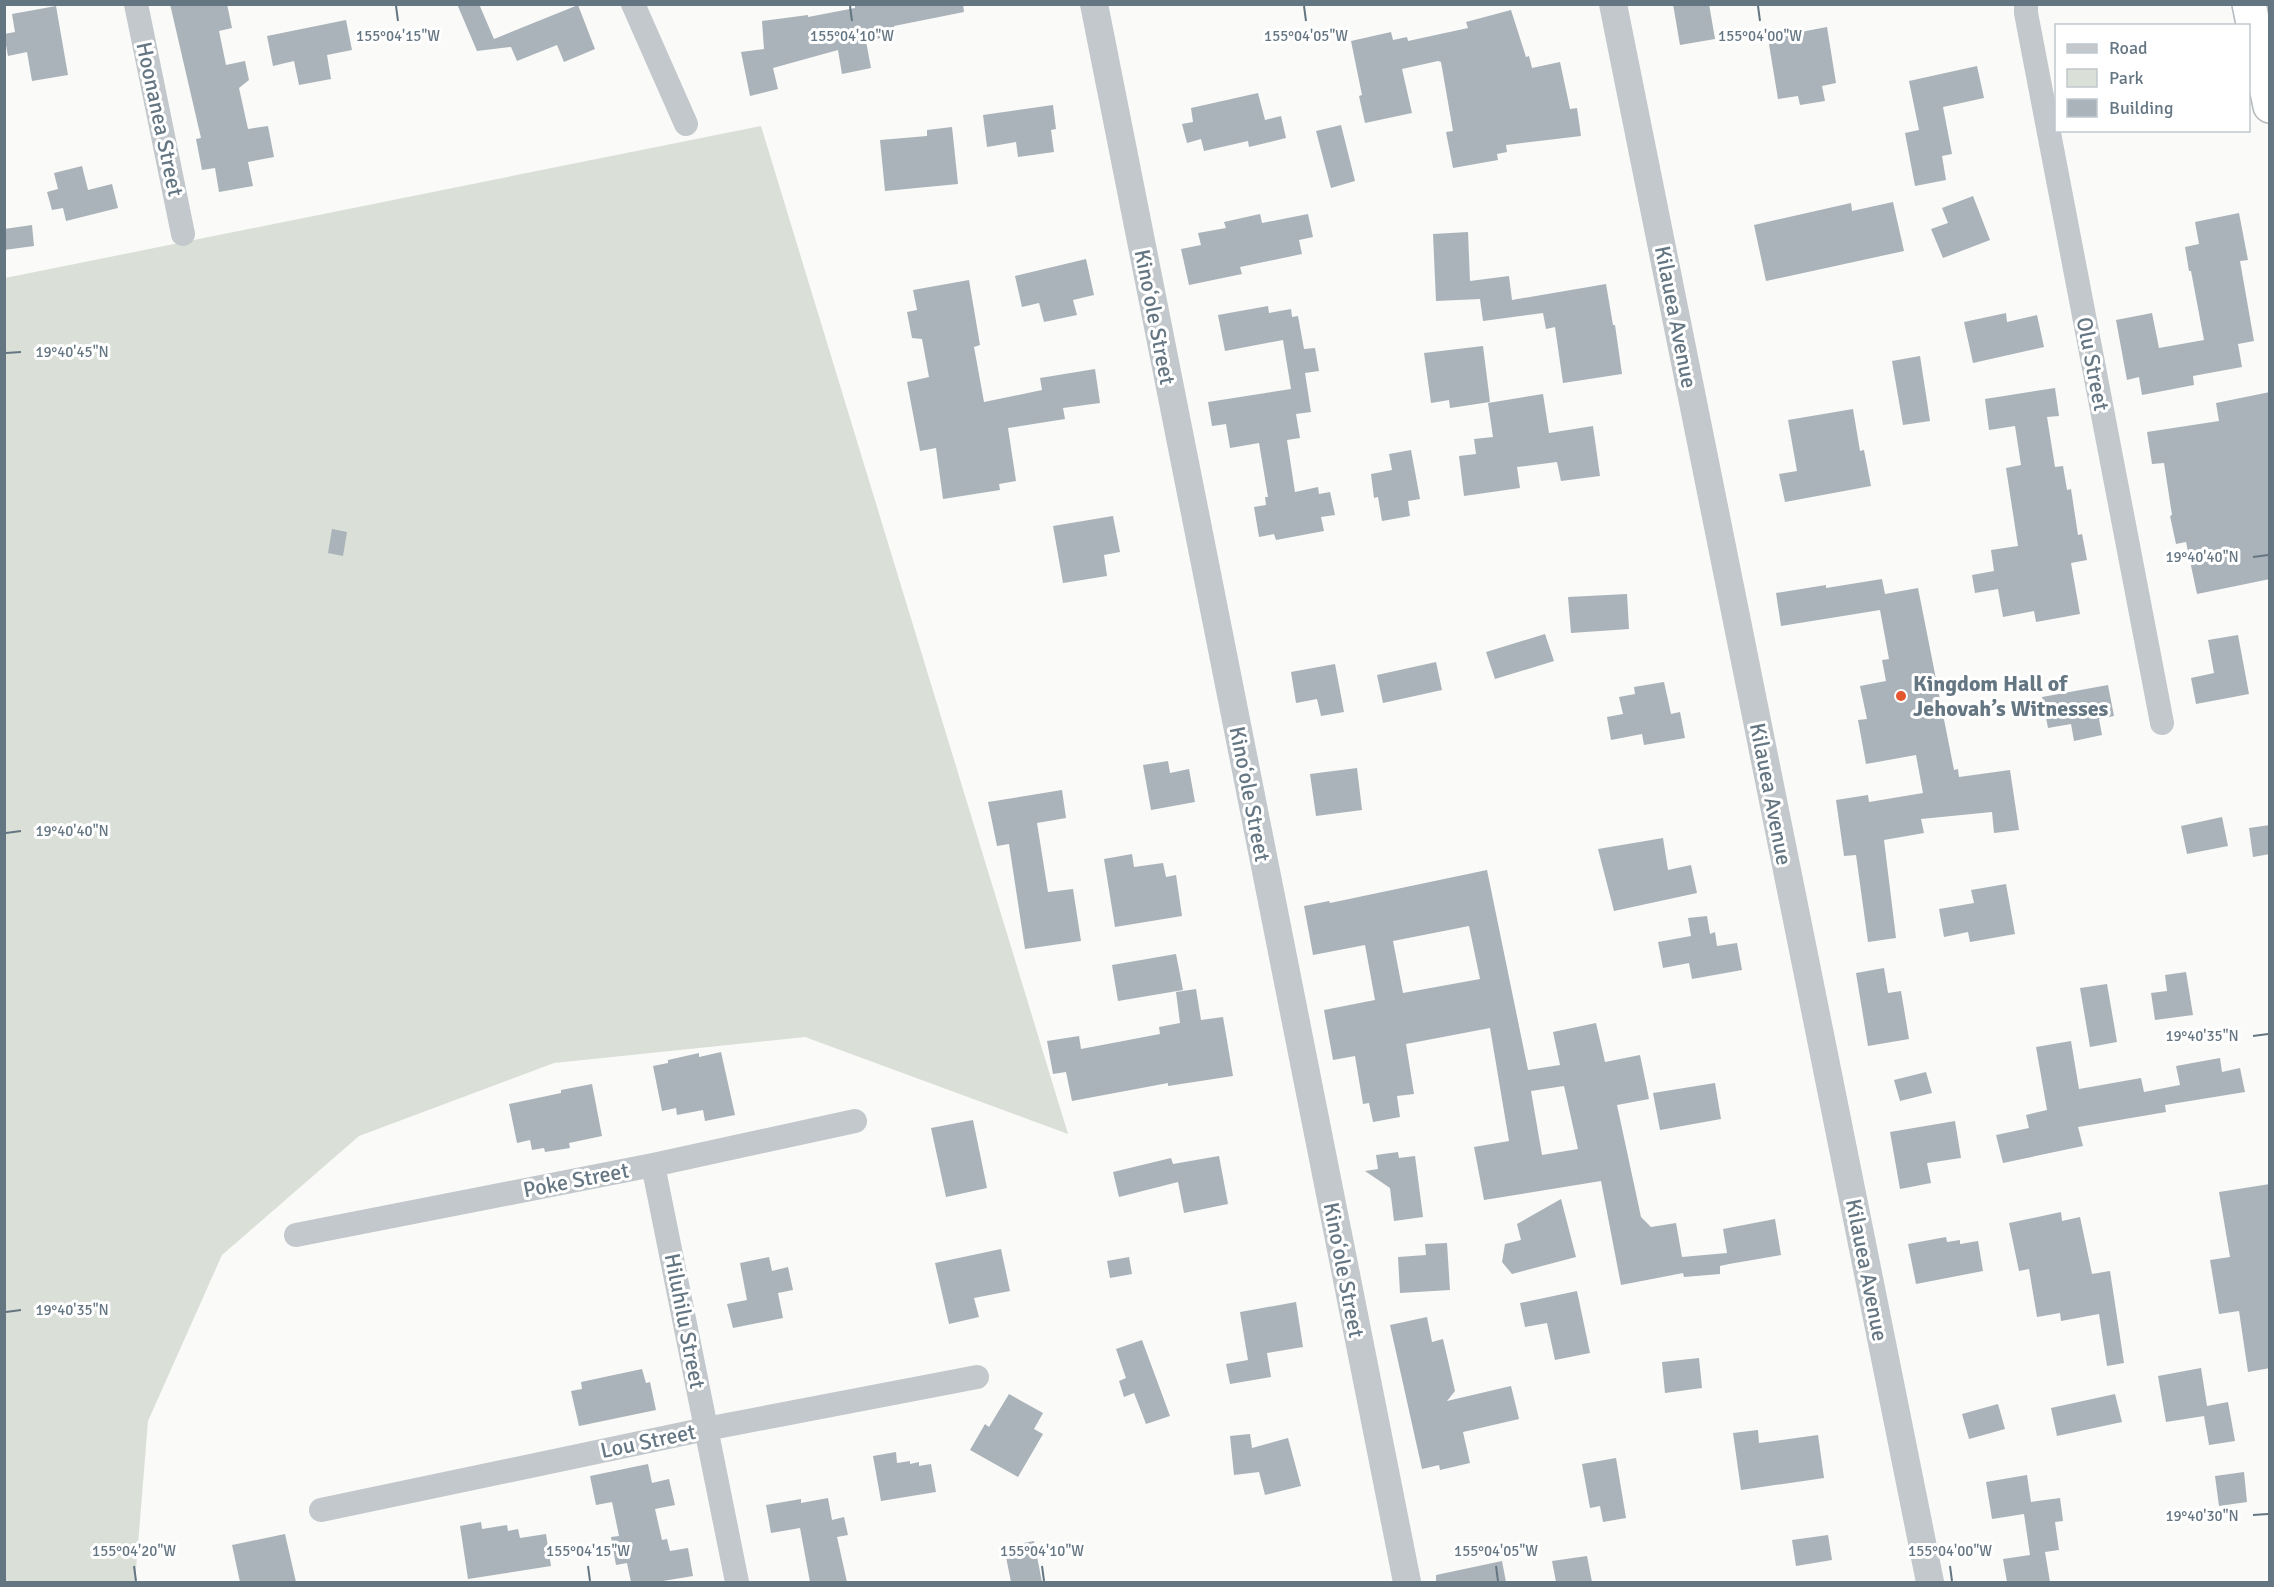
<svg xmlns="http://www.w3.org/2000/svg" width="2274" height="1587" font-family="Signika,sans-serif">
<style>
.green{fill:#dadfd7}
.building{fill:#aab3b9;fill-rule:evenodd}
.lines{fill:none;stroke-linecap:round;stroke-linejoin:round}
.trunk-casing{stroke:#b4b9bd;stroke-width:36}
.minor{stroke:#c3c8cc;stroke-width:24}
.tertiary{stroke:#c3c8cc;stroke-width:28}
.trunk{stroke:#fff;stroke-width:33}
.ticks{fill:none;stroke:#657683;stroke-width:2}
.poi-dot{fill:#e4572e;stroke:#fff;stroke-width:2}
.labels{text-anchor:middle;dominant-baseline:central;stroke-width:6;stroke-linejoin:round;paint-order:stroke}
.street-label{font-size:22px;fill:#657683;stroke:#fff}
.poi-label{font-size:22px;font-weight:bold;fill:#657683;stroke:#fff;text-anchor:start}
.ticks-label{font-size:15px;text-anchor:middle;fill:#657683;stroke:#fff;stroke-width:6;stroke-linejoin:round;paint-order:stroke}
</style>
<rect width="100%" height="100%" fill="#fafaf8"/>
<path class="green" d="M761,126L1068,1134L805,1037L554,1063L359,1136L222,1255L148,1421L135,1582H5V278Z"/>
<path class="building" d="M170,4H227L232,28L219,31L226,65L245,61L249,80L239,88L248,129L268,126L274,157L248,162L253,186L219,192L215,168L202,170L196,139L201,138Z
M457,4H479L494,39L578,5L595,49L564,62L557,45L517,61L511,47L477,51Z
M855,4H963L964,12L894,26L896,35L866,41L871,68L842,74L838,50L773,68L778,89L750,96L741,52L764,49L762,21L808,15V17L855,8Z
M1673,4H1709L1715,39L1680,45Z
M56,6L68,75L32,81L27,52L8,56L4,34L15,32L12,14Z
M1511,10L1526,57L1529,56L1532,68L1560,62L1570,109L1577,108L1581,136L1506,145L1507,152L1497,154L1498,160L1453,168L1446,132L1453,131L1441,62L1438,61L1402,69L1412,113L1365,123L1359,96L1362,95L1351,41L1391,32L1393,40L1407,37L1408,41L1468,28L1466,22Z
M346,20L352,50L327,55L331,79L299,85L294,61L273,66L267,36Z
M1827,27L1836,83L1822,86L1825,101L1800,105L1798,96L1778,99L1768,38Z
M1977,66L1984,98L1943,107L1952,154L1942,156L1946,180L1915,186L1905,133L1919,130L1909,81Z
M1258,93L1265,120L1281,116L1286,138L1249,147L1248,141L1204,151L1201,139L1187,143L1182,124L1193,122L1191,108Z
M1053,105L1056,129L1051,130L1054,152L1018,157L1016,142L987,147L983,115Z
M1341,125L1355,181L1331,188L1316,131Z
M952,127L958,184L885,191L880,140L927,136V130Z
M82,166L88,190L112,184L118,208L66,221L63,208L52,210L47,192L58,189L54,173Z
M1973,196L1990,240L1943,258L1931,229L1948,223L1942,208Z
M1893,202L1904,251L1766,281L1754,225L1851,203L1852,211Z
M2239,213L2248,260L2240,261L2254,341L2238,344L2242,367L2193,376L2194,385L2142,395L2139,377L2127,380L2116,320L2152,313L2159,348L2204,340L2191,271H2189L2185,247L2199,244L2195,222Z
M1260,214L1262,223L1308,214L1313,237L1299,240L1302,254L1240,267L1242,274L1189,285L1181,249L1201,245L1198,233L1226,228L1224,222Z
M32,225L34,246L4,250V229Z
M1468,232L1470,281L1509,276L1512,300L1606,284L1613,325H1615L1622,374L1563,383L1555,327L1546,329L1543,313L1483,321L1480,299L1436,301L1433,234Z
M1086,259L1094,295L1073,300L1077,315L1044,322L1039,303L1022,307L1015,276Z
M969,280L980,345L974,347L984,402L1042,390L1040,378L1095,369L1100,403L1063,408L1065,419L1008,428L1016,481L999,484L1000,490L943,499L936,448L920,451L907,382L929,377L922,339L912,338L907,312L917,310L913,290Z
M1268,306L1269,313L1291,309L1292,317L1298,316L1304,349L1315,348L1319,371L1305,373L1311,412L1296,414L1300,438L1287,440L1295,492L1318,487L1319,494L1330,492L1335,515L1321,517L1324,531L1276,540L1274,534L1259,537L1254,507L1266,505L1265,497H1268L1259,443L1230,448L1226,424L1212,426L1208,402L1291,389L1283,340L1225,351L1218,315Z
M2006,313L2007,322L2037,315L2044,347L1973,363L1964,322Z
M1483,346L1490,402L1450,408L1449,400L1431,403L1424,353Z
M1920,356L1930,421L1903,425L1892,361Z
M2055,388L2059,416L2047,417L2055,467L2063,466L2067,490L2071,489L2078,535L2082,534L2087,560L2071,563L2080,614L2036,622L2034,611L2003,617L1998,589L1975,593L1972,575L1994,571L1991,550L2018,546L2006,468L2021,465L2015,426L1989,430L1985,399Z
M2270,392V579L2197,594L2186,542L2176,544L2170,516L2172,515L2164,463L2152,464L2147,432L2219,421L2216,403Z
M1543,394L1549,433L1593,426L1600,476L1561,481L1557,462L1517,467L1520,488L1464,496L1459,456L1476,454L1474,439L1493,437L1488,403Z
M1853,409L1860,451L1864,450L1871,486L1785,502L1779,474L1797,471L1788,420Z
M1411,450L1420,499L1408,501L1410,516L1382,521L1378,497L1374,498L1371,474L1392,470L1389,454Z
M1113,516L1120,552L1104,555L1107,576L1063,583L1053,526Z
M332,529L347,532L343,556L328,553Z
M1882,579L1885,594L1918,588L1954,770L1958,769L1959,777L2010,770L2019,830L1994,833L1992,812L1921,819L1924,833L1884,840L1896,938L1868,942L1856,855L1844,856L1836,800L1868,795L1869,802L1923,793L1916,755L1866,764L1858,720L1867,719L1860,686L1886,681L1882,660L1889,659L1880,610L1781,626L1776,593L1826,585V588Z
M1627,594L1629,629L1571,633L1568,597Z
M1545,634L1554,661L1495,679L1486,652Z
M2238,635L2249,694L2196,704L2191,678L2214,673L2208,640Z
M1436,662L1442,690L1383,703L1377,675Z
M1335,664L1344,712L1321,716L1317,699L1296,703L1291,672Z
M1664,682L1671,714L1680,712L1685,738L1644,745L1642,734L1611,740L1607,717L1623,714L1619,697L1635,694L1634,687Z
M2108,685L2114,716L2099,719L2102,735L2074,741L2071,724L2048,728L2042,697Z
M1168,761L1170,773L1189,769L1195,802L1151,810L1143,765Z
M1357,768L1362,810L1316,816L1310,774Z
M1062,790L1066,818L1037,823L1048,892L1073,889L1081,941L1025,949L1009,844L997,846L988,802Z
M2222,817L2228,846L2187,854L2181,826Z
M2270,825V854L2253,857L2249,828Z
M1663,838L1668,870L1691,865L1697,893L1614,911L1598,849Z
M1132,854L1134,867L1163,863L1166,877L1176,875L1182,916L1115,927L1104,859Z
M1487,870L1528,1070L1560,1065L1553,1032L1596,1023L1605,1062L1640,1055L1649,1099L1617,1105L1641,1217L1651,1227L1676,1223L1682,1257L1727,1253L1723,1229L1775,1219L1781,1255L1729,1264V1261V1264L1720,1266V1274L1684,1277L1683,1273L1621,1285L1601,1181L1484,1200L1474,1147L1509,1141L1490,1028L1406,1044L1414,1094L1397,1096L1400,1117L1373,1122L1369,1103L1363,1104L1355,1056L1333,1060L1324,1010L1375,1000L1365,945L1313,955L1304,906L1329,901L1330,903ZM1469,926L1480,979L1403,993L1393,941ZM1564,1086L1578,1149L1542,1155L1531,1091Z
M2006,884L2015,934L1970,942L1968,932L1944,937L1939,909L1974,903L1971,890Z
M1707,916L1710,934L1715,932L1717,946L1737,943L1742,970L1692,979L1689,963L1663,968L1658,942L1691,936L1688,918Z
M1176,954L1183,990L1118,1001L1112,965Z
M1884,968L1888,993L1901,991L1909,1039L1868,1046L1856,973Z
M2186,972L2193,1015L2155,1020L2151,993L2167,991L2165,975Z
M2107,984L2117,1042L2090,1047L2080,988Z
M1196,989L1201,1020L1223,1017L1233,1076L1168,1086V1083L1072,1101L1066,1072L1053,1074L1047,1041L1079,1036L1081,1049L1160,1034L1159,1027L1180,1023L1176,992Z
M2071,1041L2079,1089L2141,1078L2144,1092L2180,1085L2176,1066L2220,1058L2222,1072L2240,1068L2245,1092L2165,1105L2166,1112L2078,1127L2083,1146L2003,1163L1996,1135L2029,1128L2026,1115L2047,1110L2036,1047Z
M721,1052L735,1115L705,1121L703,1110L677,1115L676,1108L662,1111L653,1066L668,1063V1060L699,1053V1057Z
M1926,1072L1932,1093L1900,1101L1894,1080Z
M1715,1083L1721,1119L1660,1130L1653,1093Z
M592,1084L602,1136L569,1143L570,1148L545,1152L544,1148L532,1150L530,1140L517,1143L509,1104L561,1093V1090Z
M973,1120L987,1188L946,1197L931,1128Z
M1955,1121L1961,1158L1927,1163L1931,1183L1900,1189L1890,1132Z
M1398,1152L1399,1158L1415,1156L1423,1217L1394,1221L1390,1188L1365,1171L1378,1169L1376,1155Z
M1219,1156L1228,1204L1184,1213L1178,1182L1119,1197L1113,1172L1171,1158L1173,1164Z
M2270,1184V1368L2248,1372L2239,1311L2219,1314L2210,1260L2230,1257L2219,1192Z
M1561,1199L1576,1257L1512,1274L1502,1262L1505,1244L1521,1240L1517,1224Z
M2061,1212L2062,1221L2080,1217L2092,1274L2110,1271L2124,1363L2107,1366L2099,1314L2061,1321L2060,1313L2037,1317L2029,1269L2019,1271L2009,1223Z
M1946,1237L1947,1242L1960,1240V1244L1978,1241L1983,1271L1916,1284L1908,1244Z
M1447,1243L1450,1290L1400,1293L1398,1257L1426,1255L1425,1244Z
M1001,1249L1010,1291L974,1298L979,1317L949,1324L935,1263Z
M769,1257L772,1271L788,1267L793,1290L778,1293L783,1318L733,1328L727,1304L747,1300L740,1263Z
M1129,1257L1132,1274L1110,1278L1107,1261Z
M1577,1291L1590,1353L1555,1360L1547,1323L1525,1327L1520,1303Z
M1296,1302L1303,1347L1267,1353L1271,1377L1230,1384L1226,1364L1248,1360L1240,1312Z
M1427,1317L1432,1342L1443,1339L1455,1391L1447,1401L1511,1386L1519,1419L1463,1432L1470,1463L1440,1470L1439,1465L1422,1469L1390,1325Z
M1142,1340L1170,1416L1146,1424L1134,1393L1124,1397L1119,1381L1126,1378L1116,1349Z
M1699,1358L1702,1388L1665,1393L1662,1362Z
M2201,1368L2207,1406L2228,1402L2235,1441L2209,1445L2204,1416L2166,1422L2158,1376Z
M642,1369L646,1383L650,1382L656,1410L579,1426L571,1391L582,1389L581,1382Z
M1009,1394L1043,1413L1034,1429L1043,1434L1018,1477L970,1450L985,1424L989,1427Z
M2115,1394L2122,1422L2057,1436L2051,1408Z
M1998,1404L2005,1429L1969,1439L1962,1414Z
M1758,1430L1759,1443L1818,1435L1824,1478L1741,1490L1733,1433Z
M1250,1434L1252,1448L1288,1438L1301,1486L1265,1495L1259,1472L1234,1475L1230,1436Z
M896,1452L897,1463L910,1461V1464L919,1462V1466L931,1464L936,1492L881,1501L873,1456Z
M1616,1458L1626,1518L1603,1522L1600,1506L1590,1508L1582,1464Z
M648,1464L652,1483L669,1479L675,1505L655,1509L662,1540L667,1539L670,1551L688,1548L693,1576L657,1582H631L627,1563L616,1565L611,1537L619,1536L612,1502L596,1505L590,1476Z
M2244,1472L2247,1502L2219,1506L2215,1476Z
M2027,1475L2031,1502L2060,1498L2063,1521L2055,1522L2059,1550L2045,1552L2050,1582H2007L2003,1559L2030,1555L2024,1514L1992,1519L1986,1482Z
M828,1498L832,1520L844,1517L848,1535L837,1537L847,1582H810L800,1528L771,1533L766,1505L801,1499V1503Z
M481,1522L482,1529L507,1525L508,1531L518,1529L520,1538L546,1534L551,1566L468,1579L460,1526Z
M285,1534L296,1582H240L232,1545Z
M1828,1535L1832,1560L1796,1566L1792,1540Z
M1034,1541L1042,1582H1011L1004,1547Z
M1587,1556L1592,1582H1556L1552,1561Z
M1502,1561L1506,1582H1436V1575Z"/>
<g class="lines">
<defs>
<path id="trunk" d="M2249,4L2270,106"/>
</defs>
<use href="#trunk" class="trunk-casing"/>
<path class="minor" d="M136,4L183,234
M633,4L686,124
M2026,4V13L2162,723
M653,1165L737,1582
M296,1235L653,1165L855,1121
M321,1510L706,1429L977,1377"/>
<path class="tertiary" d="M1094,4L1407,1582
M1613,4L1930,1582"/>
<use href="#trunk" class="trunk"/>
</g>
<path class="ticks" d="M396,6L398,21M850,6L852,21M1304,6L1306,21M1758,6L1760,21M6,353L21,352M2253,557L2268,555M6,833L21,831M2253,1036L2268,1034M6,1312L21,1310M2253,1515L2268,1514M134,1566L136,1581M588,1566L590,1581M1042,1566L1044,1581M1496,1566L1498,1581M1950,1566L1952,1581"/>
<circle class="poi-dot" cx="1901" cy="696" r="6"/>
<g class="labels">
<g class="street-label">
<text transform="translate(160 119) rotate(78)">Hoonanea Street</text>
<text transform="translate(1155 317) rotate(79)">Kinoʻole Street</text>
<text transform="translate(1676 317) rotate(79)">Kilauea Avenue</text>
<text transform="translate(2093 364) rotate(79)">Olu Street</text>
<text transform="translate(1250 794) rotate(79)">Kinoʻole Street</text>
<text transform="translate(1771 794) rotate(79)">Kilauea Avenue</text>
<text transform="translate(576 1180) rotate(-11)">Poke Street</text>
<text transform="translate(1344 1270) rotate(79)">Kinoʻole Street</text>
<text transform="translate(1867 1270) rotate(79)">Kilauea Avenue</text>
<text transform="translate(685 1321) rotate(79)">Hiluhilu Street</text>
<text transform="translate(648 1441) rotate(-12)">Lou Street</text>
</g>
<g class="poi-label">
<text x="1913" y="683">Kingdom Hall of<tspan x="1913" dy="25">Jehovah’s Witnesses</tspan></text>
</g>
</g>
<g class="ticks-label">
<text x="398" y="41">155°04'15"W</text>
<text x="852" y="41">155°04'10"W</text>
<text x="1306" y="41">155°04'05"W</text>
<text x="1760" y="41">155°04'00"W</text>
<text x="72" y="357">19°40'45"N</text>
<text x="2202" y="562">19°40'40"N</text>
<text x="72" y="836">19°40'40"N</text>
<text x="2202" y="1041">19°40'35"N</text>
<text x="72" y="1315">19°40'35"N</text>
<text x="2202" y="1521">19°40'30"N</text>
<text x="134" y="1556">155°04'20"W</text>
<text x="588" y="1556">155°04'15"W</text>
<text x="1042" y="1556">155°04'10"W</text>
<text x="1496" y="1556">155°04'05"W</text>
<text x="1950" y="1556">155°04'00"W</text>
</g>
<rect width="2274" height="1587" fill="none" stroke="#657683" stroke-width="12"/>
<rect x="2055" y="24" width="195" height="108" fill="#ffffff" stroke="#c1c8cd" stroke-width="1.5"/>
<rect x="2067" y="44" width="30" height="9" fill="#c3c8cc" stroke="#c1c8cd" stroke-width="1.5"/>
<text x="2109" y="54" font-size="18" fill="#657683">Road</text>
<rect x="2067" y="69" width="30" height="18" fill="#dadfd7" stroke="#c1c8cd" stroke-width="1.5"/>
<text x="2109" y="84" font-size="18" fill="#657683">Park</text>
<rect x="2067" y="99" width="30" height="18" fill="#aab3b9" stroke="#c1c8cd" stroke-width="1.5"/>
<text x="2109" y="114" font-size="18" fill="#657683">Building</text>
</svg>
